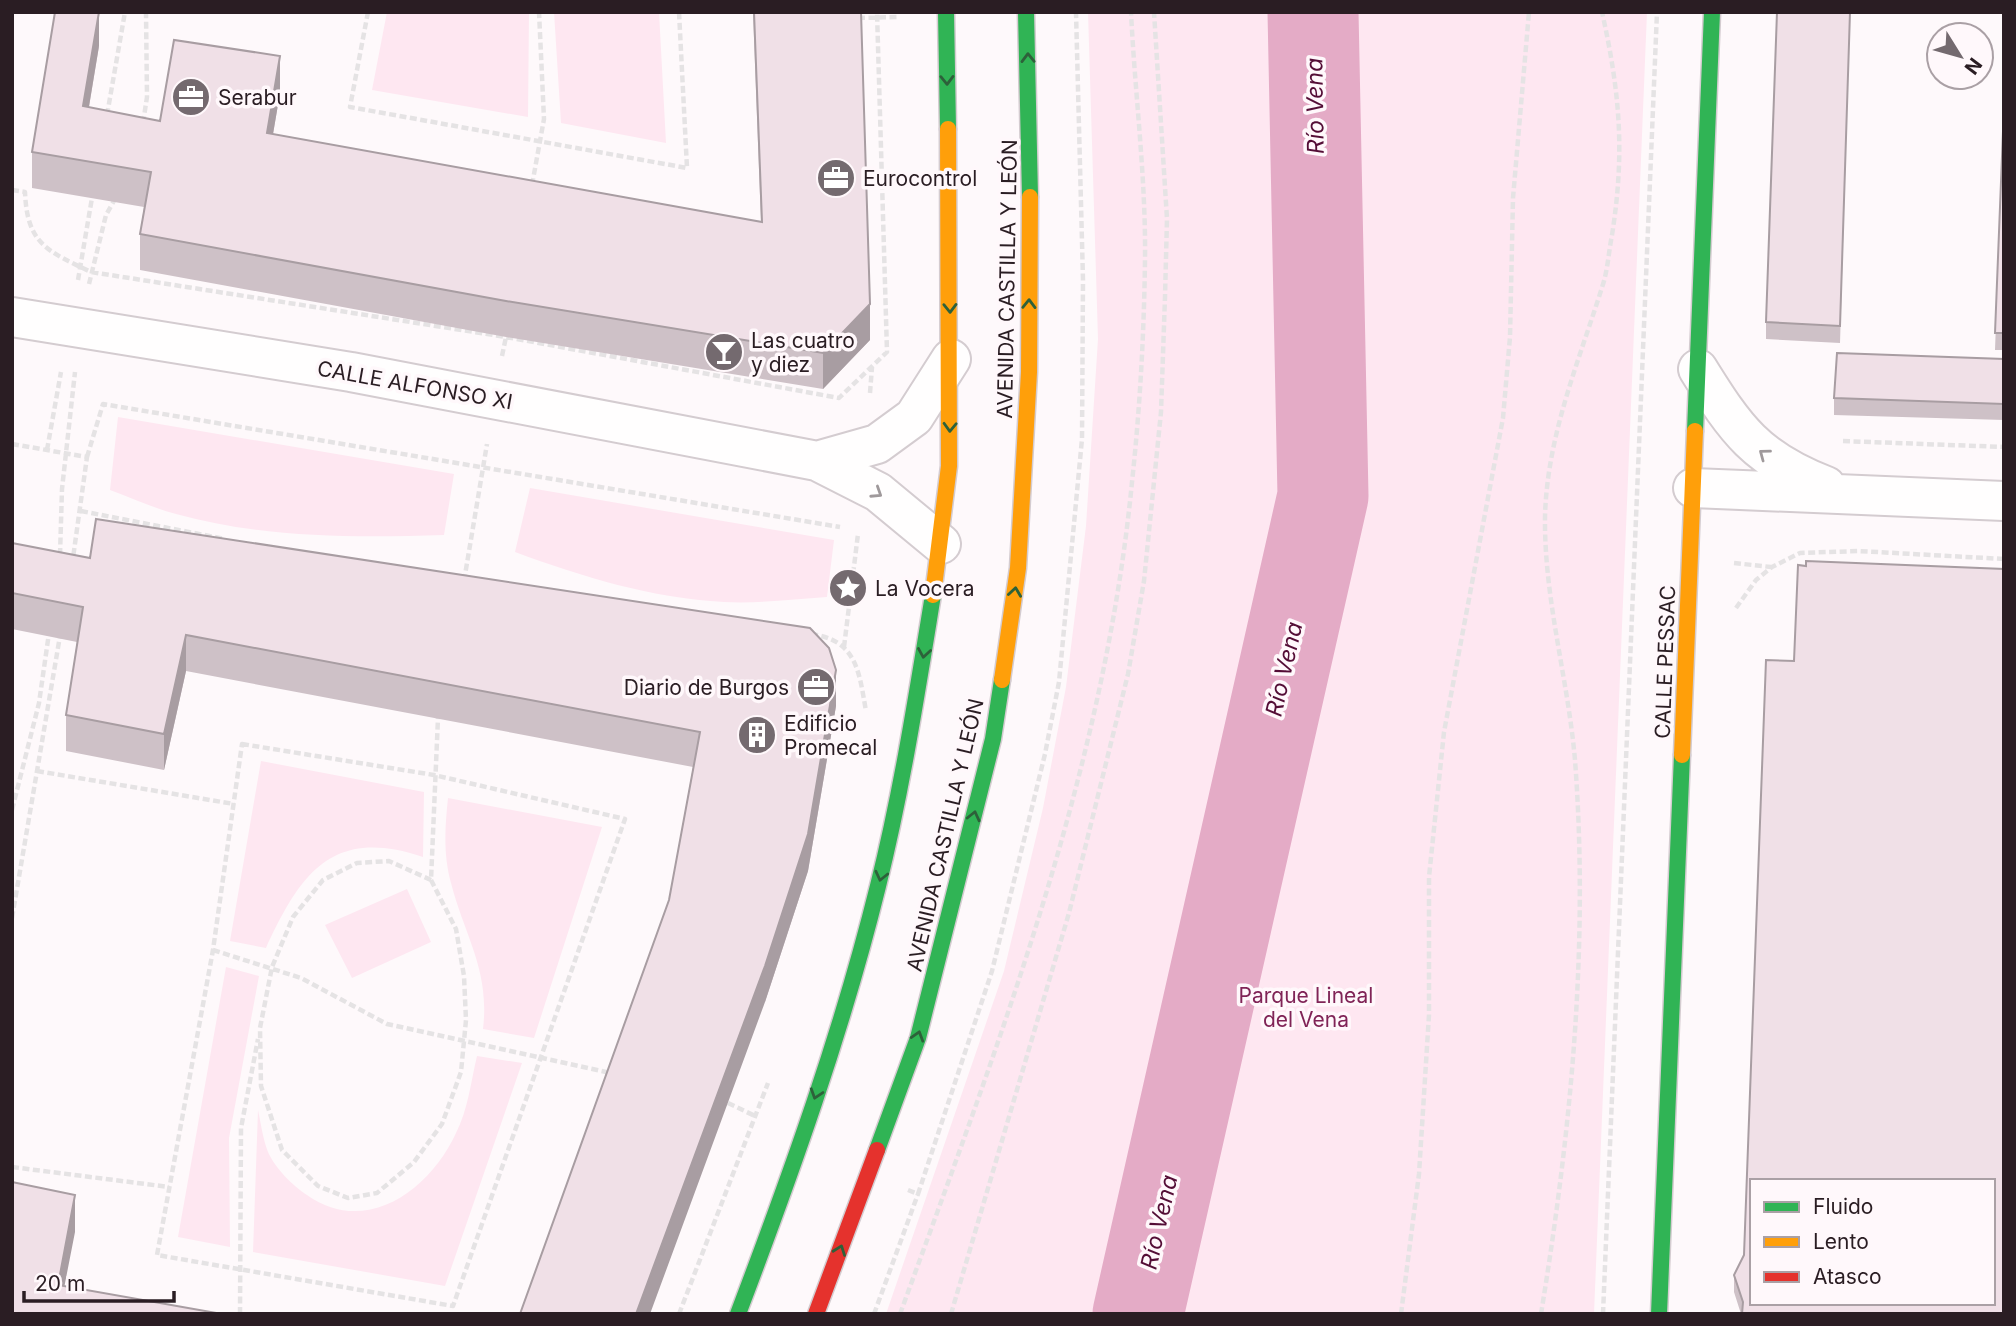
<svg xmlns="http://www.w3.org/2000/svg" width="2016" height="1326" font-family="Inter,sans-serif">
<style>
.green{fill:#fee7f1}
.lines{fill:none;stroke-linecap:round;stroke-linejoin:round}
.river{stroke:#e4abc6;stroke-width:91}
.street-casing{stroke:#d4ccd0;stroke-width:42}
.fast-casing{stroke:#d4ccd0;stroke-width:19}
.slow-casing{stroke:#d4ccd0;stroke-width:19}
.jam-casing{stroke:#d4ccd0;stroke-width:19}
.path{stroke:#e5e3e4;stroke-width:4.5;stroke-dasharray:7 3.5;stroke-linecap:butt}
.street{stroke:#fffefe;stroke-width:38}
.fast{stroke:#30b455;stroke-width:16}
.slow{stroke:#ff9f0a;stroke-width:16}
.jam{stroke:#e5322d;stroke-width:16}
.wall{fill:#cec1c7}
.shaded-wall{fill:#a89da2}
.building{fill:#f0e0e7;stroke:#a89da2;stroke-width:2;fill-rule:evenodd}
.oneway{stroke:#2d613a}
.oneway2{stroke:#9f999b}
.labels{text-anchor:middle;dominant-baseline:central;stroke-width:7;stroke-linejoin:round;paint-order:stroke}
.poi-label{font-size:21px;fill:#2a1d23;stroke:#fff8fb;text-anchor:start}
.street-label{font-size:21px;fill:#2a1d23;stroke:#fff8fb}
.park-label{font-size:21px;fill:#802457;stroke:#fff8fb}
.water-label{font-size:23px;font-style:italic;fill:#540d36;stroke:#fff8fb}
</style>
<rect width="100%" height="100%" fill="#fef9fb"/>
<path class="green" d="M387,12H529L528,117L372,90Z
M554,12H659L666,143L561,123Z
M1088,12H1647L1594,1314H886L1004,971L1043,808L1066,687L1086,526L1098,339Z
M118,417L454,474L444,535C354,538 263,538 176,514C153,508 132,498 110,490Z
M530,488L834,540L827,597C793,599 758,604 724,602C651,598 583,577 515,552Z
M261,761L424,792L423,857C333,827 301,872 266,948L230,941Z
M448,798L602,827L534,1038L483,1029C490,970 465,937 451,883C443,854 445,827 448,798Z
M407,889L431,942L352,978L325,925Z
M226,967L259,976L229,1138L230,1247L178,1237Z
M477,1056L522,1063L445,1286L253,1252L258,1110C261,1124 263,1139 268,1152C275,1168 293,1186 307,1195C366,1237 430,1190 456,1133C468,1110 471,1081 477,1056Z"/>
<g class="lines">
<path class="river" d="M1138,1314L1323,496L1313,12"/>
<defs>
<path id="street" d="M12,317L351,372L817,461L878,492L941,544
M1698,369C1736,430 1756,459 1826,486
M817,461L877,444L914,417L951,359
M1693,488L2004,501"/>
<path id="fast" d="M946,12L948,129
M1026,12L1030,197
M1695,431L1712,12
M877,1150L918,1038L993,739L1002,680
M738,1314C791,1174 842,1032 878,886C902,790 917,693 933,595
M1659,1314L1682,755"/>
<path id="slow" d="M933,595L949,466L948,129
M1002,680L1018,568L1029,372L1030,197
M1682,755L1695,431"/>
<path id="jam" d="M816,1314L877,1150"/>
</defs>
<use href="#street" class="street-casing"/>
<use href="#fast" class="fast-casing"/>
<use href="#slow" class="slow-casing"/>
<use href="#jam" class="jam-casing"/>
<path class="path" d="M368,12L350,107L687,168L679,12
M858,18L899,17
M107,115L125,12
M143,123L147,97L146,12
M532,185L544,119L539,12
M12,190L25,192C27,244 47,251 91,272L506,337L839,398L887,352L877,12
M78,280L93,192
M89,284L106,215L115,199
M502,356L506,337
M870,393L872,367
M1843,441L2004,447
M12,444L87,457L73,558
M47,450L61,372
M87,457L103,404L840,527
M81,511L225,539
M60,555L62,489L75,372
M1734,563L1771,567
M464,581L487,444
M1736,608L1756,580L1772,567L1800,553L1858,551L2004,559
M811,634C857,640 859,672 866,711
M844,647L858,534
M242,744L434,775L625,819L453,1306L157,1255L213,950Z
M37,771L234,804
M12,810L39,703L49,633
M431,880L389,861L357,863L323,880L293,917L272,967L260,1028L261,1086L282,1150L318,1186L348,1198L377,1193L414,1162L442,1124L461,1072L466,1020L464,976L456,929L431,880L438,718
M12,918L60,636
M213,950L301,978L387,1024L611,1073
M728,1103L755,1116
M12,1167L169,1187
M908,1190L918,1194L992,971L1045,754L1059,682L1082,439L1083,280L1076,12
M240,1314L241,1128L258,1039
M679,1314L768,1083
M874,1314L918,1194
M900,1314C999,1043 1104,771 1132,482C1140,408 1144,334 1145,260C1146,178 1135,95 1131,12
M951,1314L1069,913L1128,674L1144,581L1161,412L1165,297L1167,219L1154,12
M1401,1314L1419,1174L1429,1015V877L1444,732L1503,418L1510,337L1513,198L1529,12
M1541,1314C1571,1130 1589,946 1575,760C1568,679 1544,599 1545,517C1547,434 1580,359 1604,281C1608,266 1609,250 1612,235C1625,153 1620,93 1602,12
M1603,1314L1657,12"/>
<use href="#street" class="street"/>
<use href="#fast" class="fast"/>
<use href="#slow" class="slow"/>
<use href="#jam" class="jam"/>
</g>
<path class="wall" d="M753,12H861L870,340L823,389L506,337L140,270V234L144,207L32,188V152L99,46L89,107L160,121L280,93L273,134L761,222Z
M1850,12L1840,343L1766,339V322Z
M2004,106V350H1995Z
M2004,359V420L1834,415V398Z
M12,543L836,706L808,871L765,1002L669,900L693,767L186,671L164,770L66,751V715L77,642L12,629Z
M1794,661L2004,1314H1741L1734,1292V1275L1744,1255Z"/>
<path class="shaded-wall" d="M99,12V46L83,142V106Z
M280,56V93L267,169V133Z
M870,304V340L823,389V353Z
M186,635V671L164,770V734Z
M836,670V706L808,871L765,1002L650,1314H636Z
M75,1195V1232L59,1314L58,1285Z"/>
<path class="building" d="M55,12H99L83,106L160,121L174,40L280,56L267,133L762,222L754,12H861L870,304L823,353L506,301L140,234L151,172L32,152Z
M1777,12H1850L1840,326L1766,322Z
M2004,106V333H1995Z
M1837,353L2004,359V404L1834,398Z
M96,519L810,628L829,648L836,670L808,834L765,966L636,1314H520L669,900L700,732L186,635L164,734L66,715L83,607L12,593V543L90,558Z
M1806,561L2004,569V1314H1742L1743,1302L1734,1275L1744,1255L1766,660L1794,661L1798,565L1806,566ZM1752,1181H1993V1303H1752Z
M12,1182L75,1195L58,1285L222,1314H12Z"/>
<defs><path id="oneway-chevron" d="M-2-3.5L2.5 0L-2 3.5" fill="none" stroke-width="1.6" stroke-linecap="round" stroke-linejoin="round" transform="scale(1.75)"/></defs>
<g class="oneway">
<use href="#oneway-chevron" transform="translate(1028 58) rotate(-91)"/>
<use href="#oneway-chevron" transform="translate(947 80) rotate(89)"/>
<use href="#oneway-chevron" transform="translate(1029 304) rotate(-89)"/>
<use href="#oneway-chevron" transform="translate(950 308) rotate(89)"/>
<use href="#oneway-chevron" transform="translate(950 427) rotate(92)"/>
<use href="#oneway-chevron" transform="translate(1015 592) rotate(-82)"/>
<use href="#oneway-chevron" transform="translate(924 653) rotate(99)"/>
<use href="#oneway-chevron" transform="translate(974 816) rotate(-77)"/>
<use href="#oneway-chevron" transform="translate(881 876) rotate(103)"/>
<use href="#oneway-chevron" transform="translate(918 1036) rotate(-73)"/>
<use href="#oneway-chevron" transform="translate(816 1094) rotate(108)"/>
<use href="#oneway-chevron" transform="translate(840 1250) rotate(-70)"/>
</g>
<g class="oneway2">
<use href="#oneway-chevron" transform="translate(1764 454) rotate(-143)"/>
<use href="#oneway-chevron" transform="translate(877 493) rotate(33)"/>
</g>
<defs>
<symbol id="office-disc" viewBox="-11 -11 22 22"><circle r="9.5" fill="#746a6f" stroke="#fff8fb"/><path d="M-6-3h4V-5.5h4V-3h4V5H-6ZM-1-4.5V-3h2v-1.5ZM-6 0V1H6V0Z" fill="#fff"/></symbol>
<symbol id="bar-disc" viewBox="-11 -11 22 22"><circle r="9.5" fill="#746a6f" stroke="#fff8fb"/><path d="M-6-5H6L.8 .8V4.5H3.5V6h-7V4.5H-.8V.8Z" fill="#fff"/></symbol>
<symbol id="sight-disc" viewBox="-11 -11 22 22"><circle r="9.5" fill="#746a6f" stroke="#fff8fb"/><path d="M0-6L1.8-2.2L6-1.7L2.9 1.2L3.7 5.4L0 3.3L-3.7 5.4L-2.9 1.2L-6-1.7L-1.8-2.2Z" fill="#fff"/></symbol>
<symbol id="building-disc" viewBox="-11 -11 22 22"><circle r="9.5" fill="#746a6f" stroke="#fff8fb"/><path d="M-4-6H4V6H1V3H-1V6H-4ZM-2.5-4.3h1.7v1.8h-1.7ZM.8-4.3h1.7v1.8H.8ZM-2.5-1h1.7V.8h-1.7ZM.8-1h1.7V.8H.8Z" fill="#fff"/></symbol>
</defs>
<g fill-rule="evenodd">
<use href="#office-disc" x="169" y="75" width="44" height="44"/>
<use href="#office-disc" x="814" y="156" width="44" height="44"/>
<use href="#bar-disc" x="702" y="330" width="44" height="44"/>
<use href="#sight-disc" x="826" y="566" width="44" height="44"/>
<use href="#office-disc" x="794" y="665" width="44" height="44"/>
<use href="#building-disc" x="735" y="713" width="44" height="44"/>
</g>
<g class="labels">
<g class="poi-label">
<text x="218" y="97">Serabur</text>
<text x="863" y="178">Eurocontrol</text>
<text x="751" y="340">Las cuatro<tspan x="751" dy="24">y diez</tspan></text>
<text x="875" y="588">La Vocera</text>
<text x="789" y="687" text-anchor="end">Diario de Burgos</text>
<text x="784" y="723">Edificio<tspan x="784" dy="24">Promecal</tspan></text>
</g>
<g class="street-label">
<text transform="translate(1007 279) rotate(-89)">AVENIDA CASTILLA Y LEÓN</text>
<text transform="translate(415 385) rotate(10)">CALLE ALFONSO XI</text>
<text transform="translate(1665 662) rotate(-88)">CALLE PESSAC</text>
<text transform="translate(945 835) rotate(-77)">AVENIDA CASTILLA Y LEÓN</text>
</g>
<g class="park-label">
<text x="1306" y="995">Parque Lineal<tspan x="1306" dy="24">del Vena</tspan></text>
</g>
<g class="water-label">
<text transform="translate(1315 106) rotate(-91)">Río Vena</text>
<text transform="translate(1284 669) rotate(-77)">Río Vena</text>
<text transform="translate(1159 1222) rotate(-77)">Río Vena</text>
</g>
</g>
<rect width="2016" height="1326" fill="none" stroke="#2a1d23" stroke-width="28"/>
<rect x="1750" y="1179" width="245" height="126" fill="#fff8fb" stroke="#aaa0a5" stroke-width="2"/>
<rect x="1764" y="1202" width="35" height="10" fill="#30b455" stroke="#aaa0a5" stroke-width="2"/>
<text x="1813" y="1214" font-size="21" fill="#2a1d23">Fluido</text>
<rect x="1764" y="1237" width="35" height="10" fill="#ff9f0a" stroke="#aaa0a5" stroke-width="2"/>
<text x="1813" y="1249" font-size="21" fill="#2a1d23">Lento</text>
<rect x="1764" y="1272" width="35" height="10" fill="#e5322d" stroke="#aaa0a5" stroke-width="2"/>
<text x="1813" y="1284" font-size="21" fill="#2a1d23">Atasco</text>
<g transform="translate(1960 56) rotate(127)"><circle r="33" fill="#fff8fb" stroke="#aaa0a5" stroke-width="2"/>
<path d="M0-5L12 26L0 18L-12 26Z" fill="#746a6f"/>
<text y="-10" font-size="19" font-weight="bold" text-anchor="middle" fill="#2a1d23">N</text>
</g>
<path d="M24 1291v10h150v-10" fill="none" stroke="#2a1d23" stroke-width="3.5"/>
<text x="35" y="1291" font-size="21" fill="#2a1d23" stroke="#fff8fb" stroke-width="5" paint-order="stroke">20 m</text>
</svg>
